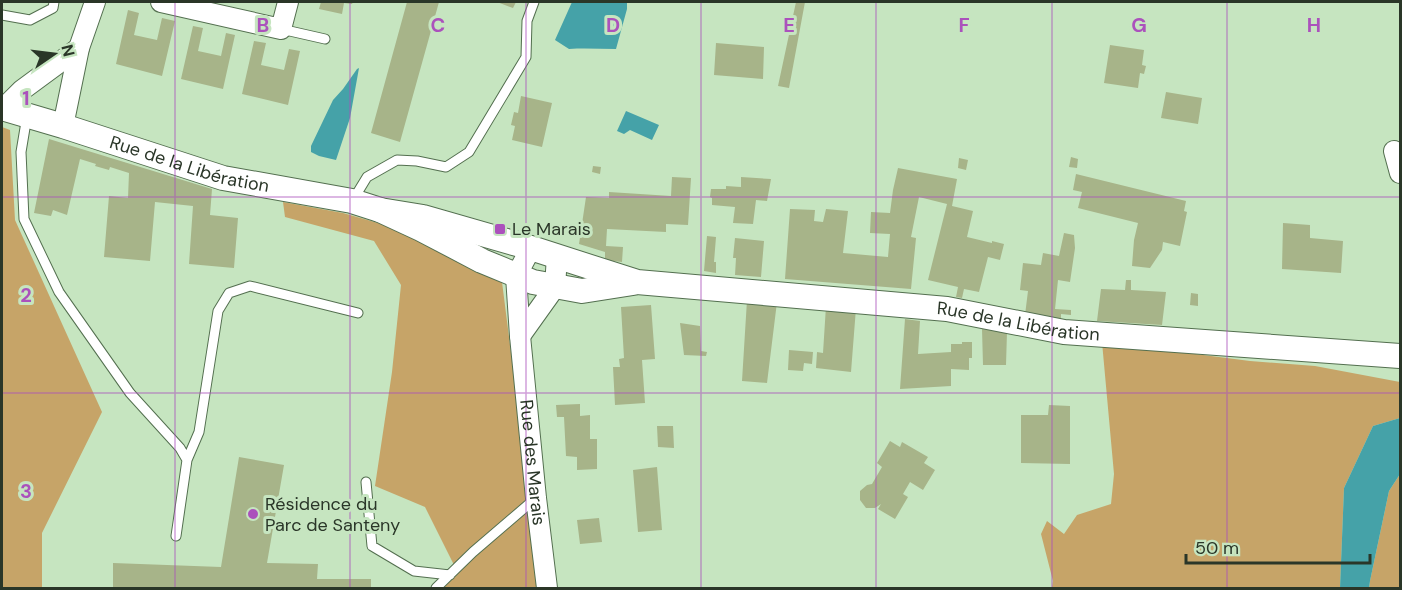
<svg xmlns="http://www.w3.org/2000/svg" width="1402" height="590" font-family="'DM Sans',sans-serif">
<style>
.green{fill:#c6a468}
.water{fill:#45a2a8}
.building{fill:#a7b489}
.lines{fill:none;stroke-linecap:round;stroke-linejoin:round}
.service-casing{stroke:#536f4f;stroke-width:11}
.minor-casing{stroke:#536f4f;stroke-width:22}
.tertiary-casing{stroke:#536f4f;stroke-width:26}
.service{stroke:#fff;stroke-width:9}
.minor{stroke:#fff;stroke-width:20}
.tertiary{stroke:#fff;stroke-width:24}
.grid{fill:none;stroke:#ab51bc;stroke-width:1.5;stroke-opacity:0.55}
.poi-dot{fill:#ab51bc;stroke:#c6e5c0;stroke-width:2}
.labels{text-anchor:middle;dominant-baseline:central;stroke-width:6;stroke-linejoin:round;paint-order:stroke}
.street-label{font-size:18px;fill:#2a3628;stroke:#c6e5c0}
.poi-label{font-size:18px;fill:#2a3628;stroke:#c6e5c0;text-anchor:start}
.grid-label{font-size:20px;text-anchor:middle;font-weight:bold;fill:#ab51bc;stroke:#c6e5c0;stroke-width:6;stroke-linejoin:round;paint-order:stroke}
</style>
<rect width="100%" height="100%" fill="#c6e5c0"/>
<path class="green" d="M2,127L10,130L15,220L102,412L42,533V588H2Z
M283,202L343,213L392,227L502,282L541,588H439L454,565L425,507L375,486L392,372L401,285L374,241L285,217Z
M1102,342L1250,361L1315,366L1400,382V418L1373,426L1344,488L1340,588H1052L1053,581L1041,534L1047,521L1064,534L1077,515L1111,504L1114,474Z
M1400,474V588H1369L1370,581L1389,491Z"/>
<path class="water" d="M572,2H627V9L616,49C600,49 585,48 569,49L555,40Z
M359,68L350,118L336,160L319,156L311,152V146L333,100L343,89L357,69Z
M626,111L659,125L652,140L630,130L624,134L617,131Z
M1400,418V474L1389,491L1370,581L1369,588H1340L1344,488L1373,426Z"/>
<path class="building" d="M321,2H353L352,4L344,3L342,14L319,9Z
M407,2H439L400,142L371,133Z
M497,2H516L513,8Z
M796,2H805L789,88L778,86Z
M128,10L139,13L134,35L157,40L162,18L175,21L162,76L116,64Z
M193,26L203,28L198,51L221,56L226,33L235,35L223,89L181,79Z
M254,41L266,43L261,65L284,70L289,49L300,51L288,105L242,94Z
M716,43L764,47L763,79L714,75Z
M1110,45L1144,50L1142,65L1146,66L1144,74L1140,73L1138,88L1104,83Z
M1166,92L1202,98L1198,124L1161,118Z
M521,96L552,103L542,147L512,140L515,126L511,125L514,112L518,113Z
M49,139L212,189L210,215L238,218L234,268L189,264L193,206L155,202L150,261L104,257L109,196L128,198L129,173L110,167L109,170L95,166L96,164L80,159L67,215L53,210L51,216L34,213Z
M1071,157L1078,159L1077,168L1069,167Z
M959,158L968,160L966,170L958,168Z
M593,166L601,167L600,174L592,172Z
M898,168L957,179L952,206L973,211L967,237L992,243V241L1004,244L1000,260L988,257L979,292L964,289L962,298L956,297L958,287L928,280L947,204L919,197L911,237L916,238L911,289L785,279L790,209L815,210L814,221L823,222L826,209L848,211L843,253L888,257L890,234L870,233L871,212L890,213L893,190Z
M1076,174L1186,201L1184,211L1187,212L1180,246L1163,242L1162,250L1150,268L1132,266L1134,240L1138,223L1078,208L1082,192L1073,190Z
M672,177L691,178L688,225L666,224V232L607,229L606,246L623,247L622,262L605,260V252L579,244L586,197L609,198V192L671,196Z
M741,177L771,179L767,201L756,200L753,224L733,223L735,207L712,205V198L710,197L711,189H726V186L741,187Z
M1283,223L1310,225V238L1343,241L1341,273L1282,269Z
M1064,233L1074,235L1075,248L1070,282L1058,280L1055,309L1071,310V315L1061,314V319L1027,317L1025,315L1028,291L1020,290L1023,263L1041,265L1043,253L1059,256Z
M707,236L716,237L714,262H716V273L704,271Z
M735,238L764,241L761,277L735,275L736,258H733Z
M1126,280H1131V290L1166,292L1162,325L1097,321L1101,289L1125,290Z
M1191,293L1198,294V306L1190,305Z
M747,300L777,302L767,383L742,381Z
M651,305L655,359L642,360L645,403L615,405L613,367H620L619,359L624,358L621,307Z
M826,306L856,308L851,372L816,368L817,352L823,353Z
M905,319L920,321L918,354L951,352V344H962V342H972V358H969V370L951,369V386L900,389Z
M680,323L700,326L701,351L707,352L706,356L684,355Z
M982,329L1007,332L1006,365H983Z
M789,350L813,352L812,364L804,363L803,371L788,370Z
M580,404V416L590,415V439H597V469L577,470V457L566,456L564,417H557L556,405Z
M1049,405L1070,406V464L1021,463V415H1048Z
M657,426H673L674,448L658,447Z
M890,441L900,447L902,442L928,457L924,463L935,470L923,490L910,482L903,494L908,497L895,519L878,509L881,504L875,508H866L860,500V491L867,485L872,484L882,467L877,463Z
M239,457L284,465L267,563L318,564L317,579H371V588H113V563L221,567Z
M657,467L662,530L638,532L633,470Z
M599,518L602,542L580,544L577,520Z"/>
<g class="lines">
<defs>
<path id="service" d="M2,15L30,20L53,8L54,2
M281,29L325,39
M27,116L21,152L24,219L59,292L130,393L180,448L187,460L176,536
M353,200L367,177L397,160L417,161L446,167L469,152L526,57L527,21L534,2
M187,460L199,432L218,311L229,293L250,286L358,313
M366,482L372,546L414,571L450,575
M436,588L473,552L536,498"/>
<g id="minor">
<path d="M161,2L281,29L288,2"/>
<path d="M3,109L22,90L79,48"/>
<path d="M63,126L79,48L95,2"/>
<path d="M1394,151L1400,173"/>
<path id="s1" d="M531,248L516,276L520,336L536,498L547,588"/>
<path d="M520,336L555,287L557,256"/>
</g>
<g id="tertiary">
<path id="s2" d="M2,108L63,126L223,178L352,201L380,210L421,229L482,261L533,282L582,291L633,283"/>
<path id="s3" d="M380,210L423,217L531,248L637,282L947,309L1064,332L1400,356"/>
</g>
</defs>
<use href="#service" class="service-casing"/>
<use href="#minor" class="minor-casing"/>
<use href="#tertiary" class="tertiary-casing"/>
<use href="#service" class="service"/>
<use href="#minor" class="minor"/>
<use href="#tertiary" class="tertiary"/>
</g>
<path class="grid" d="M175,2V588M350,2V588M526,2V588M701,2V588M876,2V588M1052,2V588M1227,2V588M2,197H1400M2,393H1400"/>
<g class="poi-dot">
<rect x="494" y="223" width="12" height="12" rx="3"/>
<circle cx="253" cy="514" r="6"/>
</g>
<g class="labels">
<g class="street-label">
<text stroke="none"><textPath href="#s2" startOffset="196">Rue de la Libération</textPath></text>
<text stroke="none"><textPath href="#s3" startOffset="651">Rue de la Libération</textPath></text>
<text stroke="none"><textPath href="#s1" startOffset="219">Rue des Marais</textPath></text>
</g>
<g class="poi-label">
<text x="512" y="229">Le Marais</text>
<text x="265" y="504">Résidence du<tspan x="265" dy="21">Parc de Santeny</tspan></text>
</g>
</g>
<g class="grid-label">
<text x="263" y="32">B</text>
<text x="438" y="32">C</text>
<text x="613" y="32">D</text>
<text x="789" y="32">E</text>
<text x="964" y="32">F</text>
<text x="1139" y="32">G</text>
<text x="1314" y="32">H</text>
<text x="26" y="105">1</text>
<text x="26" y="302">2</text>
<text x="26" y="498">3</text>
</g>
<rect width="1402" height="590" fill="none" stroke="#2a3628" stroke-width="6"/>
<g transform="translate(54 54) rotate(76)" stroke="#c6e5c0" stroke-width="4.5" paint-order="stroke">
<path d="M0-4.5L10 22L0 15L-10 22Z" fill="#2a3628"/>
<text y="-9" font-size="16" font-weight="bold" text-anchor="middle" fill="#2a3628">N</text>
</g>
<path d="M1186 554v9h184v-9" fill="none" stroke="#2a3628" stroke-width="3"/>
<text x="1195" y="554" font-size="18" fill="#2a3628" stroke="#c6e5c0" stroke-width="4.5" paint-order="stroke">50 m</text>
</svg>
